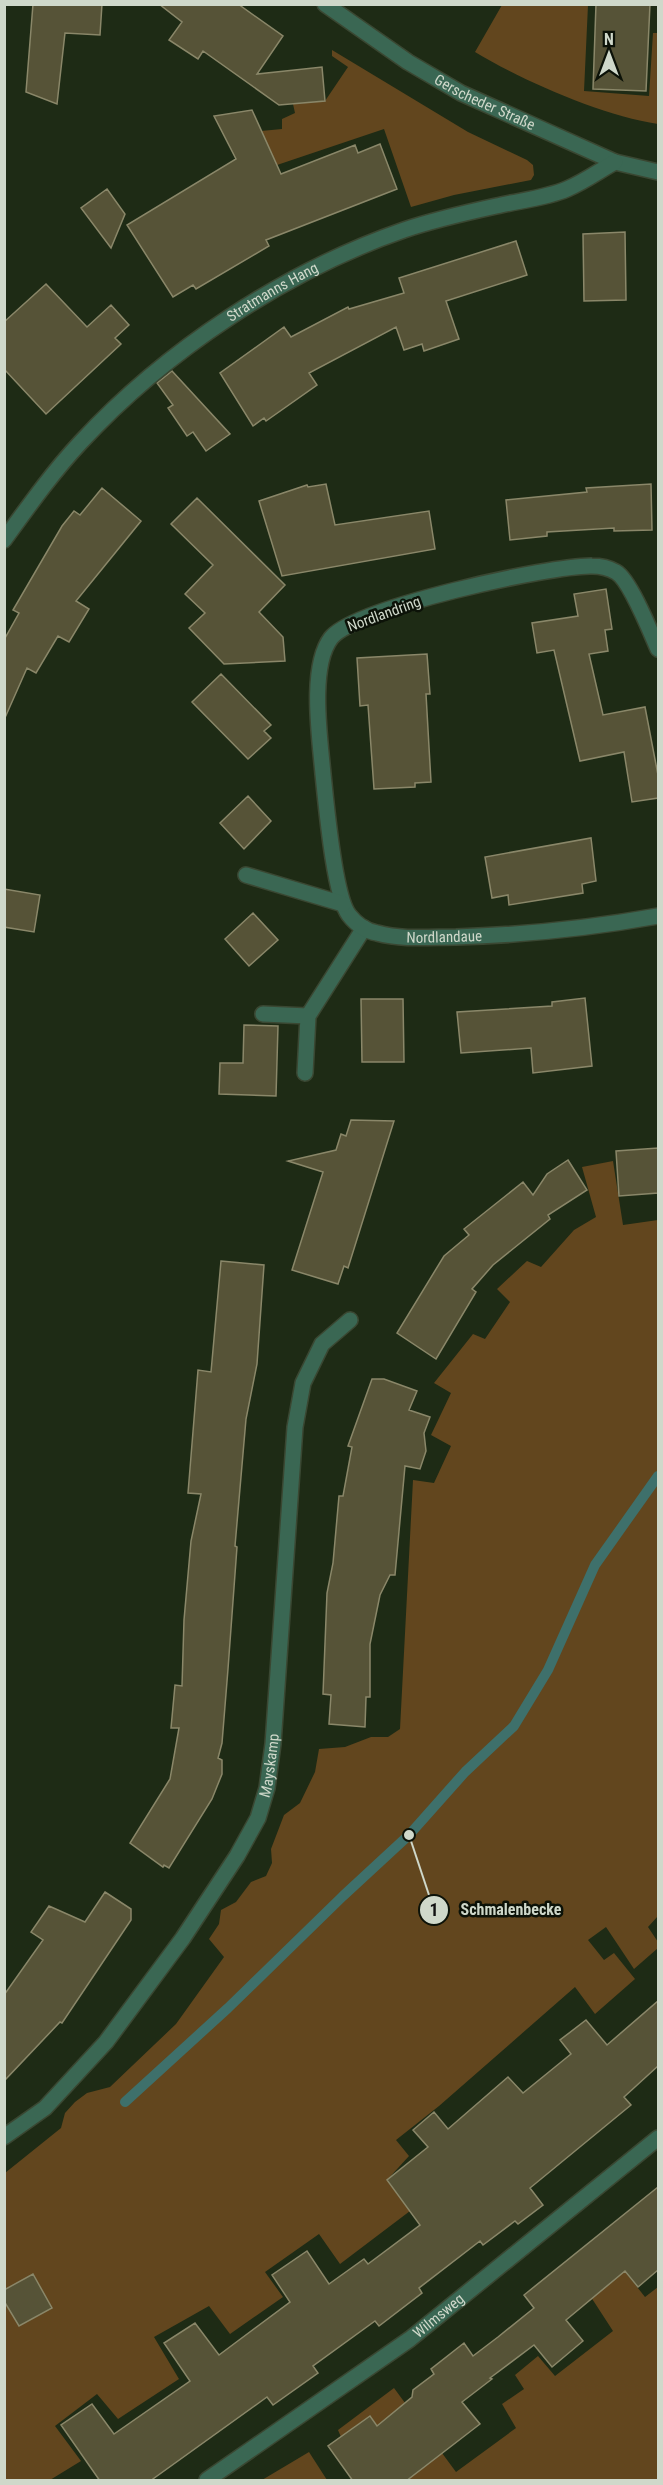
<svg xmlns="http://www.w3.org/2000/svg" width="663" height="2485" font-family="'Roboto Condensed',sans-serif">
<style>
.green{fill:#62461e}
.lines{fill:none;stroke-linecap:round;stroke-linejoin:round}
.stream{stroke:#3e706b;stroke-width:10}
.building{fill:#565337;stroke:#8a8769;stroke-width:1.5}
.service-casing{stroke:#3a4732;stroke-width:18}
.minor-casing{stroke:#3a4732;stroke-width:18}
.service{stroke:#3a6753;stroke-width:15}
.minor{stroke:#3a6753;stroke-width:15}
.labels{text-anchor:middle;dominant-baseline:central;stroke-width:5;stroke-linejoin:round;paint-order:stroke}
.street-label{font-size:15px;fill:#cfd8ca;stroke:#0c1208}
.leader{fill:none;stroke:#cfd8ca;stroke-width:2}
.callout-dot{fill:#cfd8ca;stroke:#0c1208;stroke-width:2}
.mark-label{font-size:18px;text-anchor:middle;font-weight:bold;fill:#111}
.callout-label{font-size:16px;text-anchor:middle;font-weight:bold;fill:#cfd8ca;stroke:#0c1208;stroke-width:5;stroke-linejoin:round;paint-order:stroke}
</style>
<rect width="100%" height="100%" fill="#1e2b15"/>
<path class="green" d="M502,5H588L584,91L649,96L653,33H658V124C603,116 523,81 475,52Z
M332,50L468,132L527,160L533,165L534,175L531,180L454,195L411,207L384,129L277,165L261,131L282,129V119L295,113L293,104L325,101L348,67L332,56Z
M613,1161L623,1225L658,1220V1916L648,1927L658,1942V1948L634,1969L606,1927L588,1940L604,1960L614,1953L635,1979L595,2014L575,1987L439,2106L396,2140L409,2156L387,2180L410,2211L340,2264L319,2234L265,2272L283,2297L230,2334L209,2306L154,2337L179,2379L118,2419L97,2394L55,2426L81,2461L50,2480H5V2173L61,2128L65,2113L75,2102L87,2093L110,2087L176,2024L224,1957L209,1939L219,1924L221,1910L236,1902L251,1882L266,1876L272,1863L271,1849L284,1815L300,1803L315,1772L319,1749L345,1747L371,1737H388L400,1729L413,1480L434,1483L451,1446L431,1435L451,1393L434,1383L473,1334L485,1339L510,1302L497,1289L527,1261L541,1267L574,1230L596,1217L582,1167Z
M607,2249L645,2297L658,2287V2480H402L341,2437L338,2430L394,2388L456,2472L516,2428L502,2404L524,2389L515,2375L538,2356L555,2376L613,2331L576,2274Z
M309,2452L327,2480H262Z"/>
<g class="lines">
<path class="stream" d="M125,2102L228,2008L343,1896L409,1835L465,1772L514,1726L548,1670L595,1565L658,1476"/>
</g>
<path class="building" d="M33,4H102L100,35L65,33L57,104L26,92Z
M159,4H238L283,36L257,74L322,67L325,101L279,105L203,51L198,59L169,40L182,22Z
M596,4H650L646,91L593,89Z
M252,110L281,174L355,145L358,153L380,144L397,189L266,240L269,246L196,289L193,285L173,297L127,225L236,159L214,116Z
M107,189L125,214L111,248L81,208Z
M625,232L626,300L584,301L583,234Z
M516,241L527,275L446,301L459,339L424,351L422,344L404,350L396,327L309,373L317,385L266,421L264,418L253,426L220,373L284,327L291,337L348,307L349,309L404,293L399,278Z
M46,284L87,327L111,305L129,325L115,338L121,344L46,414L4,369V322Z
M172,371L230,434L206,451L193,432L187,436L168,408L173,405L157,383Z
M326,484L335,525L429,511L435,549L282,576L259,501L307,485L308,487Z
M651,484L652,530L614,531V528L547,532V536L510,540L506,500L587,492L586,488Z
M102,488L141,521L76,601L89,609L69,642L58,636L36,673L27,668L4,720V640L19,613L13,610L62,526L74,511L80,515Z
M197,498L285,585L259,612L283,637L285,661L224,664L189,628L205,613L185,594L213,565L171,524Z
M606,589L612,629L605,630L608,651L589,654L603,715L645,707L658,775V798L632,802L624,752L580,761L554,650L537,653L532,623L578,616L574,594Z
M427,654L430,694H426L431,782L415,783V787L374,789L368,705L360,706L357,658Z
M221,674L271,725L264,731L271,738L248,759L192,702Z
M248,796L271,821L244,849L220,823Z
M591,838L596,881L582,884L583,893L509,905L508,895L492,898L485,857Z
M4,889L40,895L34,932L4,927Z
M253,913L278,940L249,966L225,939Z
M585,998L592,1066L533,1073L531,1048L461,1053L457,1012L552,1006V1002Z
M361,999H403L404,1062H362Z
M244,1025L278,1026L276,1096L219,1094L220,1063H243Z
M351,1120L394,1121L348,1268L344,1266L338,1284L292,1270L323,1172L288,1161L336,1150L341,1134L346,1136Z
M658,1148V1193L619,1196L616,1151Z
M568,1160L587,1190L548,1215L550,1219L493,1265L472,1289L476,1292L436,1359L397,1333L444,1256L469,1235L464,1229L523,1182L533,1195L547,1174Z
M221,1261L264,1265L257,1364L246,1419L235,1546L237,1547L228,1669L222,1743L218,1758L222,1760V1774L212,1799L169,1868L164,1865L163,1867L130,1843L170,1779L179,1728H171L175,1685L182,1686L184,1620L191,1541L201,1494L188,1493L198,1370L211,1372Z
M372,1379H384L417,1391L409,1410L430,1417L424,1433L426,1451L420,1469L405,1466L395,1575H390L380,1595L370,1644V1697H366L365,1727L329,1724L331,1695L323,1694L327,1593L333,1563L339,1496H343L352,1447L348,1446Z
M105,1892L131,1909V1920L62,2023L60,2022L4,2081V1995L43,1940L31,1932L49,1906L85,1922Z
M658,2001V2066L624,2097L631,2105L530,2188L543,2205L518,2224L515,2221L483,2245L480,2241L419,2288L422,2293L379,2326L375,2321L313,2366L318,2373L273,2405L267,2397L150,2481H100L61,2425L92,2404L114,2434L190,2381L164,2343L195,2323L219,2355L290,2302L272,2275L307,2251L329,2284L364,2259L368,2264L420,2225L387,2180L428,2147L413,2130L434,2112L448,2129L508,2077L523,2093L571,2054L560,2040L586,2020L607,2045Z
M658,2187V2270L638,2287L625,2271L566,2320L583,2341L552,2367L534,2345L490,2378L492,2379L462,2402L480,2424L406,2481H353L328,2446L370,2416L377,2426L412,2397L413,2390L434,2374L431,2369L464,2343L473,2356L498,2337L534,2308L524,2295Z
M33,2274L52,2308L19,2326L4,2301V2290Z"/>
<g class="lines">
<defs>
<path id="service" d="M263,1014L308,1016
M305,1073L308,1016L364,928"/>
<g id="minor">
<path id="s1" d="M325,4L408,62L461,93L615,162L658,172"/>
<path id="s2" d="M4,540C28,507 52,473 80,443C165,351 285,271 404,230C436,219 469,212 501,205C523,200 546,198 567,189C584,182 599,171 615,162"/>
<path id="s3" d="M658,649C651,633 630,580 616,572C609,568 600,566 592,566C551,565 354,608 331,638C309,667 320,739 323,774C326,802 334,896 349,915C356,924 366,931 377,933C402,940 431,937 456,937C525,935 591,928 658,916"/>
<path d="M246,875L343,904"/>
<path id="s4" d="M4,2137L45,2108L106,2042L183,1938L237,1856L258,1818L267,1788L273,1744L295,1427L303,1383L322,1344L350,1320"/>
<path id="s5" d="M207,2480L410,2339L658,2138"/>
</g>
</defs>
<use href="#service" class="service-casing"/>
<use href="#minor" class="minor-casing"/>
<use href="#service" class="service"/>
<use href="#minor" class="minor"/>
</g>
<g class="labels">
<g class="street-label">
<text stroke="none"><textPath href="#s1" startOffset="188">Gerscheder Straße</textPath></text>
<text stroke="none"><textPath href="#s2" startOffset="369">Stratmanns Hang</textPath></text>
<text transform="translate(384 614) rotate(-20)">Nordlandring</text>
<text stroke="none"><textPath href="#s3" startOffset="771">Nordlandaue</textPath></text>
<text stroke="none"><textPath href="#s4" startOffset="465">Mayskamp</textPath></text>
<text stroke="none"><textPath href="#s5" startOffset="284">Wilmsweg</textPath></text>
</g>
</g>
<path class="leader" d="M409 1835L434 1910"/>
<g class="callout-dot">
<circle cx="409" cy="1835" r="6"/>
<circle cx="434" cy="1910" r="15"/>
</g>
<g class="mark-label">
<text x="434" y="1916">1</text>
</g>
<g class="callout-label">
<text x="511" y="1915">Schmalenbecke</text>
</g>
<rect width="663" height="2485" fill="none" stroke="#cfd8ca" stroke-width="12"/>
<g transform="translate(609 54)" stroke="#0c1208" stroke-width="4.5" paint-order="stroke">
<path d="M0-4.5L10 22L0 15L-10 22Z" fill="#cfd8ca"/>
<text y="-9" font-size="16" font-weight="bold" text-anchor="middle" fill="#cfd8ca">N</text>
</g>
</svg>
